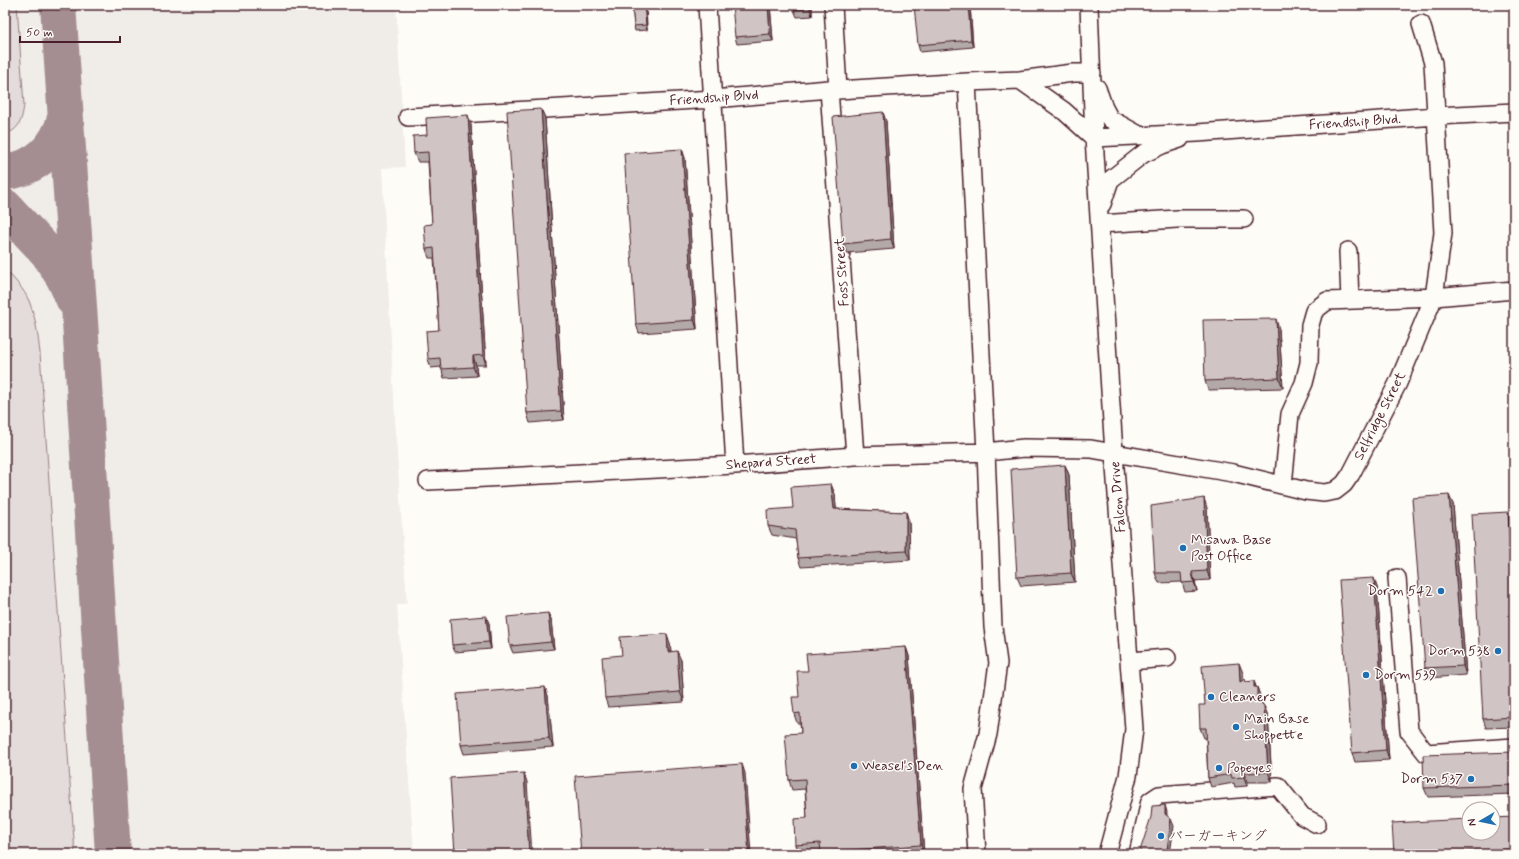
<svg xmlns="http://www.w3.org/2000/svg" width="1519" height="859" font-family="Mynerve,'Klee One',sans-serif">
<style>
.built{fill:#f0ece8}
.green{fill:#e3dcda;stroke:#967e82}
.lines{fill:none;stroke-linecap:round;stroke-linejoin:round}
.taxiway{stroke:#a48e91;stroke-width:36}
.minor-casing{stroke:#4a1f2b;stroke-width:20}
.minor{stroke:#fdfcf7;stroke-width:17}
.wall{fill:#b3a9a9;stroke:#4a1f2b}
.shaded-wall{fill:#928a89;stroke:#4a1f2b}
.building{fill:#d0c5c4;stroke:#4a1f2b}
.poi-dot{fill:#1f6fb2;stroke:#fdfcf7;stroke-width:1.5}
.labels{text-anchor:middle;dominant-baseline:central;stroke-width:3;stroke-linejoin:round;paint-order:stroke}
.street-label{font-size:14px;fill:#4a1f2b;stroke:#fdfcf7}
.poi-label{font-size:14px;fill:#4a1f2b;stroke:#fdfcf7;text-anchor:start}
</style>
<rect width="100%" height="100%" fill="#fdfcf7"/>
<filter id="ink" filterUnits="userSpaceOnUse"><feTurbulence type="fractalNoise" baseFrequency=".025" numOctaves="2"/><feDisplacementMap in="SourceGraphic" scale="8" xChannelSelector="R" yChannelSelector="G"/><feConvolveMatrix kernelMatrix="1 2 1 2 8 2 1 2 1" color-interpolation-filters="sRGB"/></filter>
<g filter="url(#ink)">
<path class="built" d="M5,5H396L405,167L382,168L396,439L407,603L397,605L414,854H5Z"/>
<path class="green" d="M5,5H17L24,105C22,119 20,130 5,134Z
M5,269C14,279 24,289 29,301C36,318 38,336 40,353L75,854H5Z"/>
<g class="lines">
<path class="taxiway" d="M58,5L80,321L113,854
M5,172C36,169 58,147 65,118
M5,207L48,253L64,278L74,300"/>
<defs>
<path id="minor" d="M707,5L735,465
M833,5L838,90
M1089,5L1094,138L1114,453L1134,729L1128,776L1107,854
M1020,80L1064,111L1094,138
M967,82L986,452L993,627L998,663L988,734L973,789L977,854
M1097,88L1104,108L1110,119L1139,135
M829,89L855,456
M408,117L713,99L829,89L838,90L967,82L1020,80L1073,73H1092
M1094,138L1197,133L1437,116L1514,112
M1102,204L1110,180L1143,154L1162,145L1180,139
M1100,224L1177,219H1244
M1348,251L1350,300
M428,481L735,465L855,456L986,452L1024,448L1091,449L1114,453L1233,473L1306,491L1324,493L1335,491L1344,484L1351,474L1398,383L1434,297L1443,233L1433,63L1421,24
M1283,485L1290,414L1304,383L1309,363L1310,325L1314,311L1327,301L1434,297L1514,290
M1397,578L1409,731L1426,753L1514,747
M1130,661L1167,658
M1138,854L1150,801L1159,795L1278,786L1302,816L1317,824"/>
</defs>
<use href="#minor" class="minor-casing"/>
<use href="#minor" class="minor"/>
</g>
<path class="wall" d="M632,5H646L647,30L635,31L634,26Z
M770,5L773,41L737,44L735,37Z
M794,5H812V16L797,17L794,10Z
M970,5L973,47L920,52L918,45Z
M1202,5H1235L1202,7Z
M541,109L545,118L564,420L530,423L527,413Z
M886,121L894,249L847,253L843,244Z
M471,125L486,365H476L477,376L444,378L441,367L431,368L428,359L439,330L434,258H429L426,249L432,224L428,162H418L414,153L427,135Z
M682,149L685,158L697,329L639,333L636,324Z
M1279,329L1283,388L1208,390L1205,381Z
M1065,465L1069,475L1075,582L1021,586L1017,577Z
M835,494L836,509L906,512L909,522L910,560L801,567L798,558L796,539L772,535L768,526L793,508Z
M1453,504L1466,675L1429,678L1425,668Z
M1207,508L1210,580L1195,581L1197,591L1185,592L1182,582L1159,583L1155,573Z
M1511,522L1514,575V727L1486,728L1483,719Z
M1377,587L1389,760L1355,762L1352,753Z
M548,613L551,620L554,649L513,653L510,646Z
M489,623L491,649L455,652L452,645Z
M670,643L671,652L681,660L684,702L608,707L605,698L622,655Z
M906,647L909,656L924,854H822L821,852L799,854L795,845L807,818L805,789L792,790L789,780L801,733L800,723H797L794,714L808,671Z
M1243,673V680L1246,682L1254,681L1256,687H1257L1260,696L1261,702L1264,706L1268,716L1272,782H1248L1247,786L1235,787L1234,783L1211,787L1208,778L1206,738H1204L1200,728L1205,705Z
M545,687L548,696L553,747L464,754L461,745Z
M1514,752V794L1428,797L1424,788Z
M1514,817V854H1394Z"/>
<path class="shaded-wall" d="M644,5H646L647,30L646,25Z
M768,5H770L773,41L770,34Z
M810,5H812V16L810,9Z
M968,5H970L973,47L971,40Z
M541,109L545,118L564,420L561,411Z
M883,112L886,121L894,249L891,239Z
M468,115L471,125L486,365L483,355Z
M682,149L685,158L697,329L694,320Z
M1276,319L1279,329L1283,388L1279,378Z
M473,356L476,365L477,376L473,367Z
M1065,465L1069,475L1075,582L1071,573Z
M831,484L835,494L837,518L834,509Z
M1449,495L1453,504L1466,675L1463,666Z
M1204,498L1207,508L1210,580L1207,571Z
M906,512L909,522L910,560L906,551Z
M1508,512L1511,522L1514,575V626Z
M1192,572L1195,581L1197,591L1194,582Z
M1374,578L1377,587L1389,760L1386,750Z
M548,613L551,620L554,649L551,642Z
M486,616L489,623L491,649L489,642Z
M667,634L670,643L672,661L668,652Z
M906,647L909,656L924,854L921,845Z
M677,651L681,660L684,702L680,692Z
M1239,663L1243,673L1244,691L1240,682Z
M1254,681L1257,690V687L1260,696L1261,708L1257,699L1254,687Z
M545,687L548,696L553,747L549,738Z
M1264,706L1268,716L1272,782L1268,772Z
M742,764L745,773L751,854H749Z
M524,773L527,782L532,854H529Z
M1245,773L1248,782L1247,786L1244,777Z
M1165,805L1167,812V821L1165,814Z
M1171,819L1174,826L1170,854H1168L1167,850Z"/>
<path class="building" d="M632,5H644L646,25L634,26Z
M732,5H768L770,34L735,37Z
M794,5H810V9L794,10Z
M914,5H968L971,40L918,45Z
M541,109L561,411L527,413L507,111Z
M883,112L891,239L843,244L833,117Z
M468,115L483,355L473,356V367L441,369L440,358L428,359L426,331L439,330L434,248L426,249L424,225L432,224L428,152L414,153L413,136L427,135L426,118Z
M682,149L694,320L636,324L624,153Z
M1276,319L1279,378L1205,381L1203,320Z
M1065,465L1071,573L1017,577L1011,469Z
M831,484L834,509L906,512V551L798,558L795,530L768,526L767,510L793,508L791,487Z
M1449,495L1463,666L1425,668L1412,498Z
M1204,498L1207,571L1192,572L1194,582L1182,583L1181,573H1155L1151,506Z
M1508,512L1514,626V717L1483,719L1472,514Z
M1374,578L1386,750L1352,753L1339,580Z
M548,613L551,642L510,646L507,617Z
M486,616L489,642L452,645L450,619Z
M667,634L668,652L677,651L680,692L605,698L602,657L622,655L620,637Z
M906,647L921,845L821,852L820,843L795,845L794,819L807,818L805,779L789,780L785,734L801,733L800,713L794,714L792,697H799L797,671H808L806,654Z
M1239,663L1240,682L1245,679L1246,682L1254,681V687H1257V699L1264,706L1268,772L1245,773L1244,777L1232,778L1231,774L1208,778L1206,728H1200L1199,705H1205L1202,666Z
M545,687L549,738L461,745L457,694Z
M1514,752V785L1424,788L1423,755Z
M742,764L749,854H581L575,776Z
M524,773L529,854H455L450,778Z
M1165,805V814L1171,819L1167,850L1168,854H1139L1151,817L1152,806Z
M1514,817V849L1415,854H1394L1392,823L1469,819V833H1493V818Z"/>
</g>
<g class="poi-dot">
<circle cx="1183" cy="548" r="4"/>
<circle cx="1441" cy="591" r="4"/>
<circle cx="1498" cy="651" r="4"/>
<circle cx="1366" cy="675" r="4"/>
<circle cx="1211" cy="697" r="4"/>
<circle cx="1236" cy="727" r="4"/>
<circle cx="854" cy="766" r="4"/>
<circle cx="1219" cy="768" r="4"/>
<circle cx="1471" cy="779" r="4"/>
<circle cx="1161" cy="836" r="4"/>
</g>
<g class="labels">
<g class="street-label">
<text transform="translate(714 98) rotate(-4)">Friendship Blvd</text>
<text transform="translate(1355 122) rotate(-4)">Friendship Blvd.</text>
<text transform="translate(842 272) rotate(-94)">Foss Street</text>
<text transform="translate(1380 416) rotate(-63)">Selfridge Street</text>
<text transform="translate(771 462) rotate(-4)">Shepard Street</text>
<text transform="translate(1118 497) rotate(-95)">Falcon Drive</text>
</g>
<g class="poi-label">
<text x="1191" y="540">Misawa Base<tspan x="1191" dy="16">Post Office</tspan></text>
<text x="1433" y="591" text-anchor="end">Dorm 542</text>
<text x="1490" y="651" text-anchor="end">Dorm 538</text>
<text x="1374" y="675">Dorm 539</text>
<text x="1219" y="697">Cleaners</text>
<text x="1244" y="719">Main Base<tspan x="1244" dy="16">Shoppette</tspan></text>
<text x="862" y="766">Weasel's Den</text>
<text x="1227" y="768">Popeyes</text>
<text x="1463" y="779" text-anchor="end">Dorm 537</text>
<text x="1169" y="836">バーガーキング</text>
</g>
</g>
<rect width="1519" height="859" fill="none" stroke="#fdfcf7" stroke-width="20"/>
<rect x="10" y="10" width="1499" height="839" fill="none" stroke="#4a1f2b" stroke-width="1.5" filter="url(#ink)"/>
<g transform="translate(1481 821) rotate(261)"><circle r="19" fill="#fdfcf7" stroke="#b5a4a5"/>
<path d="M0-3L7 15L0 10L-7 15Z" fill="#1f6fb2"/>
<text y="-6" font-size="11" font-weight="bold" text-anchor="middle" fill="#4a1f2b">N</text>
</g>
<path d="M20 36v6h100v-6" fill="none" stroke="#4a1f2b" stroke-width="2"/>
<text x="26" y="36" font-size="12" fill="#4a1f2b" stroke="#fdfcf7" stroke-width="3" paint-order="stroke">50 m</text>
</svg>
